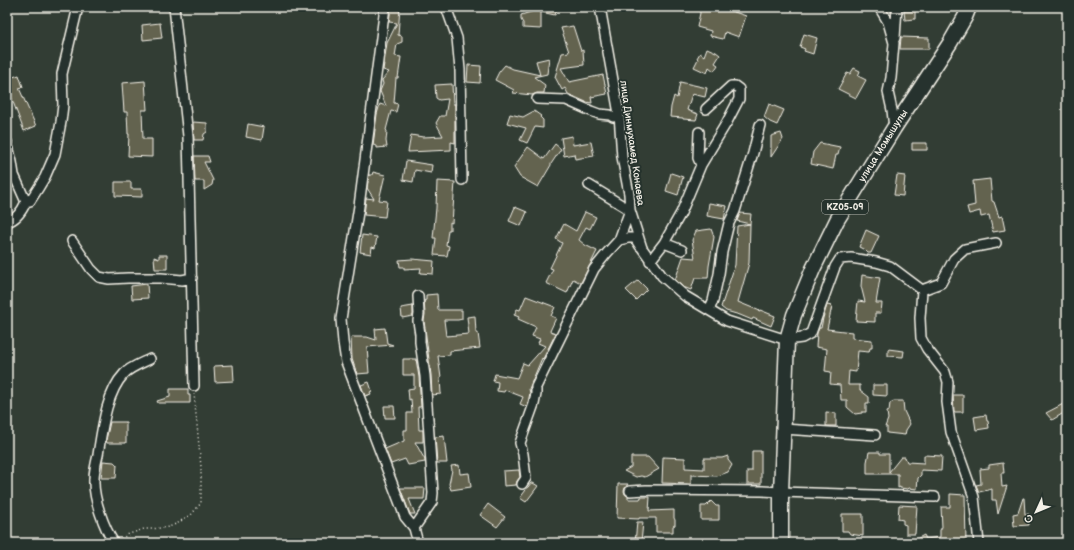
<svg xmlns="http://www.w3.org/2000/svg" width="1074" height="550" font-family="'Balsamiq Sans',sans-serif">
<style>
.building{fill:#64634f;stroke:#f4f1e8}
.lines{fill:none;stroke-linecap:round;stroke-linejoin:round}
.street-casing{stroke:#f4f1e8;stroke-width:12}
.primary-casing{stroke:#f4f1e8;stroke-width:17}
.path{stroke:#f4f1e8;stroke-width:1.5;stroke-dasharray:1 3;stroke-linecap:butt}
.street{stroke:#26332d;stroke-width:9}
.primary{stroke:#26332d;stroke-width:14}
.labels{text-anchor:middle;dominant-baseline:central;stroke-width:4;stroke-linejoin:round;paint-order:stroke}
.shield{fill:#26332d;stroke:#b6b8b0;stroke-width:1}
.shield-label{font-size:9px;font-weight:bold;fill:#f4f1e8}
.street-label{font-size:10px;fill:#f4f1e8;stroke:#26332d}
</style>
<rect width="100%" height="100%" fill="#323d34"/>
<filter id="ink" filterUnits="userSpaceOnUse"><feTurbulence type="fractalNoise" baseFrequency=".025" numOctaves="2"/><feDisplacementMap in="SourceGraphic" scale="8" xChannelSelector="R" yChannelSelector="G"/><feConvolveMatrix kernelMatrix="1 2 1 2 8 2 1 2 1" color-interpolation-filters="sRGB"/></filter>
<g filter="url(#ink)">
<path class="building" d="M391,7H400L398,35L402,36V42L397,44L395,56L401,57L398,78H396L394,103L398,104L396,112L391,111L386,130L387,131L386,141L387,147L377,148V146L373,145L377,114L380,104L386,106L380,91L383,84L382,80L389,72L383,70L387,43L397,23L389,22Z
M547,7L557,8L555,15L541,12V29L523,28V23L521,20V15Z
M699,7H726V9L746,16L739,37L725,32L723,39L710,36L711,31L697,27L700,13Z
M904,11H915V19L905,20Z
M160,23L162,38L143,40L142,25Z
M573,26L581,51L583,50L584,65L561,68L569,82L603,75L607,94L591,97L592,103L586,102L568,94L565,88L562,90L555,77L562,53L569,52L561,28Z
M804,34L817,38L813,54L804,51L805,49L800,47Z
M901,37L929,38V49H900Z
M707,48L716,52L720,55L715,63L718,65L714,71L709,67L707,73L694,67L698,59L697,58L700,53L704,56Z
M549,58L547,74L534,77L545,85L544,93H537L532,95L513,93L514,90L495,80L499,72L505,65L513,69L540,75L536,61Z
M468,65L481,66L480,83L467,82Z
M854,68L860,71L858,76L866,80L856,98L838,89L847,73L850,74Z
M19,75L23,87L19,88L36,126L24,131L7,86V79Z
M145,81L147,110H142L143,139H152V157L128,156L129,134H128L127,112H124L122,83Z
M680,82L707,88L705,97L692,94L687,110L698,114L696,120L683,119V118L670,117L671,107L674,96L677,98Z
M452,84L453,104H455V143L451,142V150L408,152L411,135L423,137L443,136L436,123L440,116H445L448,99L439,100L436,98L435,85Z
M769,104L784,110L777,125L770,122L764,117Z
M534,111L541,116L540,117L543,120V128L535,127L527,143L520,140L526,128L507,123L510,114L523,117Z
M193,122L207,123V132L204,134L203,140H194Z
M248,124L264,127L262,140L246,137Z
M781,133L783,139L771,157V136Z
M572,136L573,145L591,142L594,156L575,159L574,154L564,156L561,138Z
M820,143L840,147L838,155H836L833,169L811,164L813,152Z
M912,143H927V150H912Z
M555,144L561,149L551,164V165L538,187L520,177L515,169L514,167L528,147L544,159Z
M194,156H208L210,162H204L213,180L212,185L204,190V181H195Z
M406,161L432,165L431,173L415,170L413,182L403,180Z
M373,172L385,175L379,200L387,201L385,217L364,215L366,198L374,199L367,188L369,175H372Z
M671,173L683,177L678,195L666,191Z
M897,175L905,176L903,196L894,195Z
M990,179L992,201L994,202L999,217L1002,216L1005,230L993,232L989,215L981,217L980,211L969,214L967,207L975,205L973,181Z
M437,181L455,182L452,223L450,222V230H448L446,245L449,246L447,256L434,255L436,238H433L436,208Z
M115,182H131V189H142V197L115,196Z
M709,203L727,206L724,219L707,216Z
M515,207L527,212L521,226L509,221Z
M585,212L596,217L590,229L586,227L579,240L585,245L597,251L581,283L573,279L567,293L546,283L553,269L550,268L562,243L556,239L564,224L576,231Z
M740,213L751,214L750,224L737,221Z
M750,224L749,263L738,302L760,311V310L775,316L771,326L753,318L752,320L740,315L726,311L721,307L735,265L737,226Z
M711,229L714,237L709,266L708,278H695L691,290L683,287L675,280L683,257L695,258L692,240L696,231Z
M866,230L879,236L871,253H868L865,250L859,247Z
M362,235L377,237L375,248L372,247L371,254L360,252Z
M159,255H167V269H155L154,257L159,259Z
M412,259L434,261L433,274L420,273L421,268L404,269V267H400L399,260Z
M862,275L880,278L876,303H882L881,313H875V322L856,321L858,301L865,302L861,286Z
M638,280L647,289L636,300L626,290Z
M147,284L148,298L132,299L131,286Z
M437,294L438,310H462V319L458,320H444L446,336L469,334L467,317L475,316L476,333H478L480,348L450,351V355L438,356L441,378H440L441,394L432,395L431,375L424,321L425,314L424,301L426,300V295Z
M526,296L555,307L551,316L556,318L550,331L556,333L543,359L542,358L531,384L529,389L530,393L527,407L520,404L523,397L505,390L504,392L497,391L498,382L493,381L495,374L517,378L523,363L528,365L545,346L538,343L540,339L532,336L536,327L518,319L519,317L514,315L517,309L520,310Z
M827,305L832,306L827,329L852,332V338L872,340V348H870L869,352L858,351L856,372L849,371L848,385H860V390L869,397V403H866V412H862V413L855,414L847,407V400H841L840,385L830,384L831,372L825,371L827,349L816,347L817,333L819,328H821L823,318Z
M413,306V316L402,318L401,308Z
M385,328L387,343L393,345L367,347L369,373L357,374L352,359L351,337H367L376,340L375,329Z
M888,349L904,351L903,357L888,356Z
M403,359H416L419,377L421,407H418L419,430H423V442H415L425,460V462L408,465L405,459L391,464L385,449L404,441V430H407V413H412L411,399L409,400L408,389L414,388V375H403Z
M233,365L234,381L215,382L214,366Z
M369,382L372,391L370,392L371,394L365,396L361,385Z
M873,385H887V396L873,395Z
M170,389H188V395H190V403H158L157,401L170,397Z
M953,395H963V412H954Z
M894,401H903L904,411L910,424L906,430L905,435L887,433V427H885L888,419L887,412L889,411L890,403Z
M1067,402V411L1052,420L1046,413Z
M384,406H394L395,418H385Z
M826,412L836,413V426H826Z
M986,415L987,421H988L989,428L976,430L974,417Z
M110,422H126V443H107L106,440Z
M444,436L447,463H437L435,437Z
M752,451H761V484H747V471H752Z
M869,452H880V454H889V472L901,457H905L907,462L924,463V455L942,456L941,471L921,470V475L918,478L917,489L909,488L908,489L900,488V487L898,488V474H867V462Z
M728,456V460L732,465L728,472L717,476L691,475V484L662,483L663,457L685,458V468L704,469V458H722Z
M631,457H648L659,469L645,477L641,476L636,477L624,471L631,467Z
M103,461L114,462L117,465L116,478H101Z
M1003,463L1004,473H1001L1002,487L1007,486L998,514L996,500H992V489L979,492L976,485L981,484L980,469L989,468V465Z
M459,465L460,474L469,473L471,487L451,490L449,484L452,470L451,466Z
M519,470L520,477L517,481L516,485L504,486L503,471Z
M531,483H533L538,486L526,502L520,498Z
M618,484H628L625,488L624,491L625,494L628,496V499H640L641,497H650L649,511L674,510V518L675,520V525L673,526V532H656V518H639V519L617,518Z
M400,488H425L424,499H409L415,514H410Z
M950,494L965,495L966,543H909L924,535L926,539L940,537V530L942,527L941,507H950Z
M1023,498H1024L1025,514H1029V525L1014,526L1013,514L1018,513Z
M711,501L716,506H719V520H701V506H706Z
M488,504L505,517L497,527L480,515Z
M899,505L917,506L915,534H906V525L903,524V520L898,519Z
M842,514H863V536L850,534L848,531H842Z
M637,522H643L641,543H635Z"/>
<g class="lines">
<defs>
<path id="street" d="M174,7L188,136L194,386
M385,7L359,206L341,319L343,342L346,362L405,517L414,528L418,543
M446,7L457,38L460,70L462,180
M600,7L619,114L622,157L629,194L630,210L642,248L662,276L685,296L727,321L787,340L802,338L811,333L835,267L840,259L851,258L876,262L890,266L922,290L920,318L921,338L927,349L945,372L948,382L947,402L951,432L974,497L979,543
M879,7L888,22L894,43L891,78L888,92L892,110L894,128
M895,38L897,7
M537,99L566,100L591,111L599,114L610,115L613,117L619,114
M699,132L698,158L701,165
M7,142L12,162L14,175L26,202L30,201L39,187L45,177L55,154L61,122L63,105L62,74L78,7
M7,222C17,219 22,211 26,202
M619,240L628,238H635L640,246
M72,241L91,269L99,277L109,279L128,278H161L182,280L192,278
M664,243L682,250
M650,261L664,243L681,213L701,165L727,122L739,99V89L735,86H731L706,109
M922,290L941,283L954,259L965,249L996,243
M709,310L713,301L719,274L722,252L729,223L735,211L753,153L760,125
M783,429L875,435
M522,484L526,478L523,454L520,443L534,404L536,394V387L594,269L607,253L619,240L630,210L589,185
M630,491L646,490L762,491L781,492L935,497
M414,528L432,502L433,493L425,376L420,342V334L418,321L419,314L418,296
M114,543C104,528 93,498 94,479C94,471 96,463 98,455C102,430 106,393 124,374C130,367 142,363 150,359"/>
<g id="primary">
<path id="s1" d="M781,543V492L787,340L794,315L813,269L837,220L894,128L950,43L965,17L969,7"/>
</g>
</defs>
<use href="#street" class="street-casing"/>
<use href="#primary" class="primary-casing"/>
<path class="path" d="M121,539L129,534L144,529H151L169,527L178,523L185,518L191,515L201,503V467L194,394"/>
<use href="#street" class="street"/>
<use href="#primary" class="primary"/>
</g>
</g>
<g class="labels">
<rect class="shield" x="822" y="200" width="46" height="14" rx="3"/>
<g class="shield-label">
<text x="845" y="207">KZ05-09</text>
</g>
<g class="street-label">
<text transform="translate(632 143) rotate(82)">лица Динмухамед Конаева</text>
<text stroke="none"><textPath href="#s1" startOffset="421">улица Момышулы</textPath></text>
</g>
</g>
<rect width="1074" height="550" fill="none" stroke="#26332d" stroke-width="24"/>
<rect x="12" y="12" width="1050" height="526" fill="none" stroke="#f4f1e8" stroke-width="1.5" filter="url(#ink)"/>
<g transform="translate(1036 512) rotate(226)" stroke="#26332d" stroke-width="3" paint-order="stroke">
<path d="M0-3L7 15L0 10L-7 15Z" fill="#f4f1e8"/>
<text y="-6" font-size="11" font-weight="bold" text-anchor="middle" fill="#f4f1e8">С</text>
</g>
</svg>
